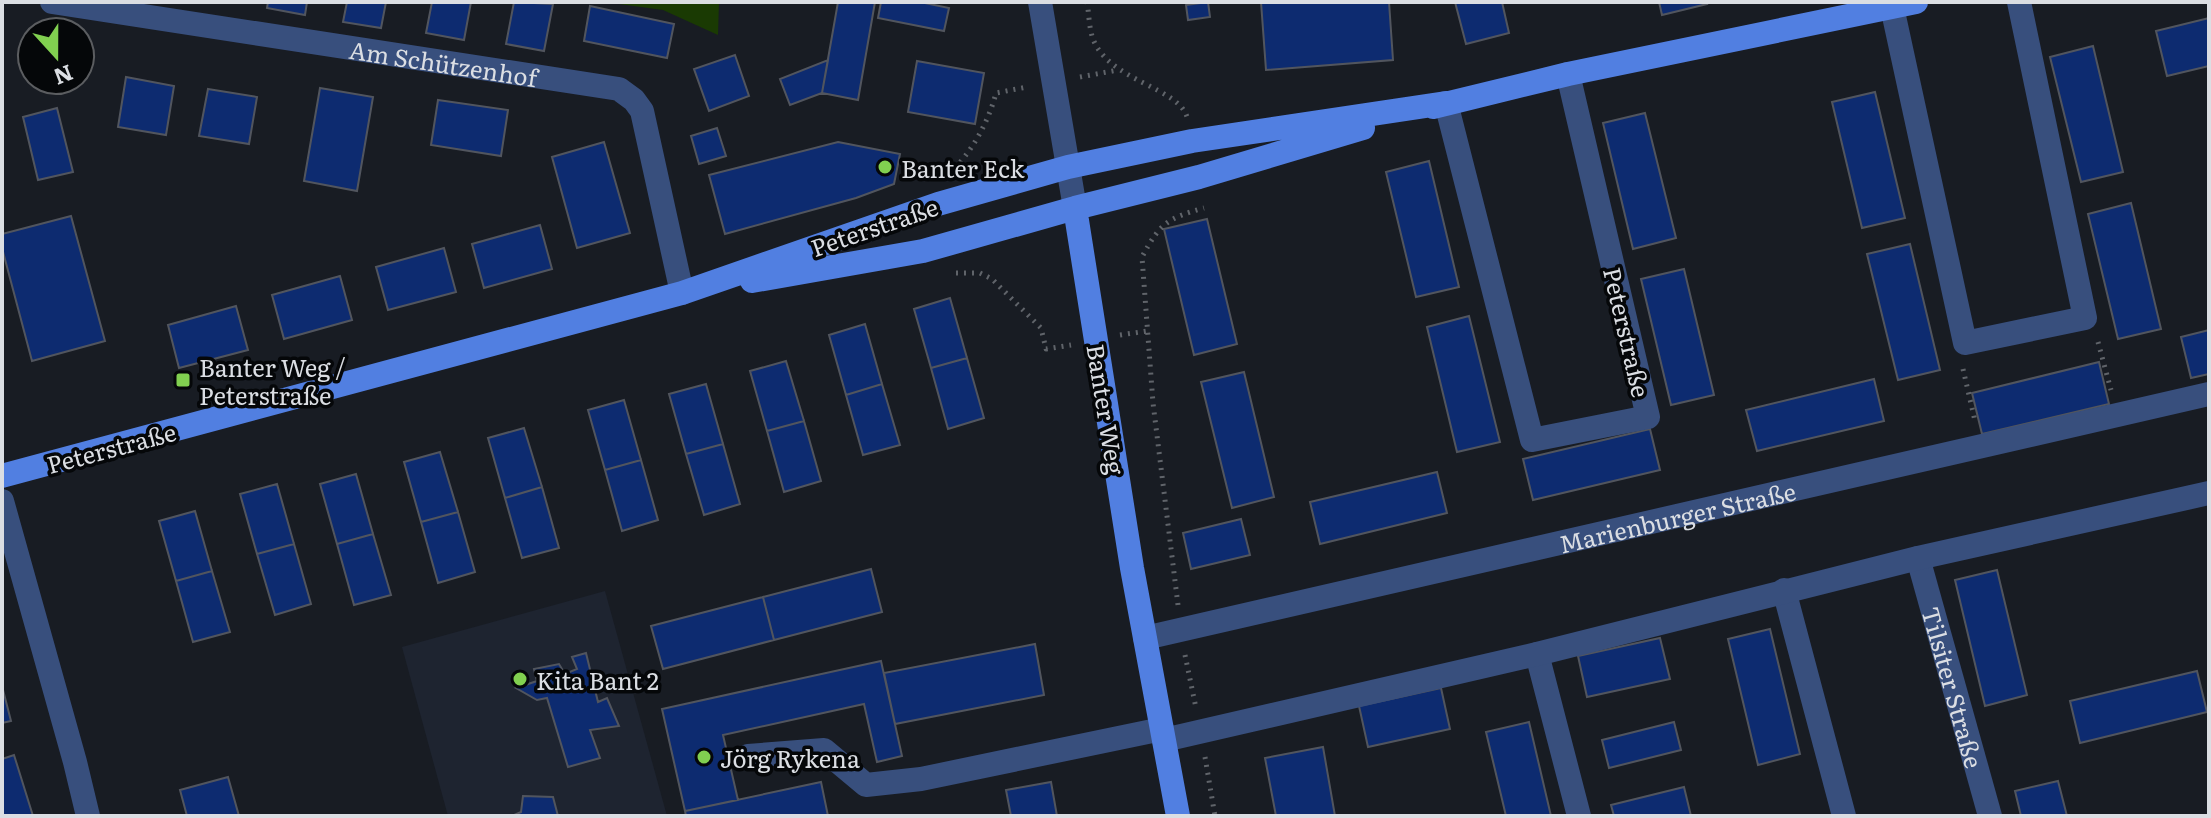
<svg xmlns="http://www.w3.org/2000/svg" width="2211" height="818" font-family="Literata,serif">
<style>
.built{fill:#1e2430}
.green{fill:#1a3a03}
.building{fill:#0d2b70;stroke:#51555e;stroke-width:2}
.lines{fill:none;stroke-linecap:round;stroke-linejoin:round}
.path{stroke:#60646a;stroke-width:5;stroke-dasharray:2 6;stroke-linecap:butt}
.minor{stroke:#384f7d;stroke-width:24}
.major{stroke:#517fe1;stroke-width:24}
.poi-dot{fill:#81d050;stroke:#050709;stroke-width:3}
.labels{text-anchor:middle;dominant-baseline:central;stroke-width:7;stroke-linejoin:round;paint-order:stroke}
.street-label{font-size:24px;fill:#dbdee3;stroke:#050709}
.poi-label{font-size:24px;fill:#dbdee3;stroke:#050709;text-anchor:start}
</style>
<rect width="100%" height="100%" fill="#181c23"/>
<path class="built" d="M605,591L667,816H448L402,647Z"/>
<path class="green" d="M604,2H719L718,35L663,10Z"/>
<path class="building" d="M268,2H307L305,15L267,8Z
M347,2H386L381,28L343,22Z
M432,2H471L464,40L426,33Z
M514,2L553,4L544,51L506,44Z
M838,2H875L858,100L822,93Z
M881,2H920L949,8L944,31L878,18Z
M1208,2L1210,17L1188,20L1186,5Z
M1261,2H1389L1393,60L1266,70Z
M1455,2H1502L1509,33L1466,44Z
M1659,2H1706L1707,4L1662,15Z
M590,6L674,24L667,58L584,41Z
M2209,18V66L2167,76L2156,31Z
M2093,46L2123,172L2081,182L2050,57Z
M735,55L749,96L709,111L694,69Z
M828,60L822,93L790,105L780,79Z
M917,61L984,73L975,124L908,112Z
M126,77L174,86L166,135L118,127Z
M320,88L373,97L357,191L304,181Z
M208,89L257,97L249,144L199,136Z
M1875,92L1905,218L1862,228L1832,102Z
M438,100L508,110L501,156L431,145Z
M57,108L73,172L38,180L23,117Z
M1645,113L1676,238L1633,249L1603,123Z
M717,128L726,156L699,164L691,136Z
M604,142L630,233L577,248L552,157Z
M838,142L900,154L894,184L856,198L725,234L709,175Z
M1429,161L1459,287L1416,297L1386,172Z
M2131,203L2161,329L2118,339L2088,214Z
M71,216L105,341L32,361L2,248V234Z
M1207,219L1237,344L1194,355L1164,229Z
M540,225L552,269L484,288L472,244Z
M1910,244L1940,370L1898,380L1867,254Z
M444,248L456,292L388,310L376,267Z
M1684,269L1714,395L1671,405L1641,279Z
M340,276L352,320L284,339L272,295Z
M950,298L967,358L931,368L914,309Z
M236,306L248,350L179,368L168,325Z
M1469,316L1500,442L1457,452L1427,327Z
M865,324L882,384L846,395L829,335Z
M2209,330V374L2191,378L2181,337Z
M967,358L984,418L948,429L931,368Z
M786,361L804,421L767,431L750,371Z
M2099,362L2109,404L1982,434L1972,393Z
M1244,372L1274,497L1232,508L1201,382Z
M1874,379L1884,421L1757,451L1746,410Z
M706,384L723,444L686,454L669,394Z
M882,384L900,445L863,455L846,395Z
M624,400L641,460L605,470L588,410Z
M804,421L821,481L784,492L767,431Z
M524,428L542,487L505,498L488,438Z
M1650,429L1660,470L1533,500L1523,459Z
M723,444L740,504L704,515L686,454Z
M440,452L458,512L421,522L404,462Z
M641,460L658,520L622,531L605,470Z
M1437,472L1447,513L1320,544L1310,502Z
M356,474L373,534L337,544L320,484Z
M277,484L294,544L257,554L240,494Z
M542,487L559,548L522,558L505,498Z
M195,511L212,571L176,581L159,521Z
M458,512L475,572L438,583L421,522Z
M1241,519L1250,555L1191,569L1183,533Z
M373,534L391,595L354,605L337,544Z
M294,544L311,604L275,615L257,554Z
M871,569L882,612L774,640L763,597Z
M1997,570L2027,695L1985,706L1955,580Z
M212,571L230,632L193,642L176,581Z
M763,597L774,640L663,669L651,626Z
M1770,629L1800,754L1758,765L1728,639Z
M1660,638L1670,679L1587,697L1578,656Z
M1035,644L1044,695L895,724L884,673Z
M586,653L598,702L607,698L619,726L590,730L600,758L568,767L547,698L537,700L516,688L537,681L534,669L559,664L565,674L577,669L572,657Z
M881,661L902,756L877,762L864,704L723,735L738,800L685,811L662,709Z
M2197,671L2207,712L2080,743L2070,701Z
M2,686L11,721L2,723Z
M1441,688L1450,729L1368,747L1359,706Z
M1529,722L1551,816H1506L1486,732Z
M1674,722L1681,750L1609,768L1602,740Z
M1323,747L1335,816H1276L1265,758Z
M14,755L33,816H2V759Z
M228,777L239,816H187L180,790Z
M2058,781L2067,816H2021L2015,791Z
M821,782L828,816H686L685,811Z
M1051,782L1057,816H1011L1006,790Z
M1684,787L1691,816H1614L1611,805Z
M523,796L553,797L558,816H512L521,812Z"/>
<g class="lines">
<path class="path" d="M1087,2C1089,14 1089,28 1093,39C1109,81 1178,87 1187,117
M1080,77L1118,70
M955,168C974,148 989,120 996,93L1027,87
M956,273H980L992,279L1041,328L1046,349L1071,345
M1120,335L1147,331
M2098,342L2111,390
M1963,369L1975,421
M1178,605L1153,403L1142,257C1160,223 1168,218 1204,208
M1185,655L1196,708
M1205,757L1215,816"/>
<g class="minor">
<path id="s1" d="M52,2L619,89L634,100L642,111L682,293"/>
<path d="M1040,2L1075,208"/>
<path d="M1892,7L1965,343L2085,318L2019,2"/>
<path d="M1446,103L1532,440L1648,417L1568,74"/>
<path d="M2,501L75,762L88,816"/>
<path id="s2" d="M1918,558L1990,816"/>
<path d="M1784,590L1844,816"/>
<path id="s3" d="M1145,638L2209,394"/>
<path d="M1537,654L1579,816"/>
<path d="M1164,740L1537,654L1918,558L2209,493"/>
<path d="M748,756L824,750L866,785L921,779L1162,729"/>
</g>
<path class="major" d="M1433,107L1568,74L1916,2
M1075,208L1132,568L1178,816
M752,281L923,251L1075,208L1199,177L1363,128
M2,476L682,293L938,204L1068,167L1192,141L1446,103"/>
</g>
<g class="poi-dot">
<circle cx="885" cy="167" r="8"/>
<rect x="175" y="372" width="16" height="16" rx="4"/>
<circle cx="520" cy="679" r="8"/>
<circle cx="704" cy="757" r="8"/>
</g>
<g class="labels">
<g class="street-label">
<text stroke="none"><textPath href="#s1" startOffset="396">Am Schützenhof</textPath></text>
<text transform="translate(874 226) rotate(-19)">Peterstraße</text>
<text transform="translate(1628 332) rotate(77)">Peterstraße</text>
<text transform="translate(1107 409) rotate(81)">Banter Weg</text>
<text transform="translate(111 447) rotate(-15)">Peterstraße</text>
<text stroke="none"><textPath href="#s3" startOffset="546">Marienburger Straße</textPath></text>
<text stroke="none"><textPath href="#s2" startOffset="134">Tilsiter Straße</textPath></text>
</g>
<g class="poi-label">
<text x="901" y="167">Banter Eck</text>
<text x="199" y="366">Banter Weg /<tspan x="199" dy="28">Peterstraße</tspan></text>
<text x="536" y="679">Kita Bant 2</text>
<text x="720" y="757">Jörg Rykena</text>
</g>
</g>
<rect width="2211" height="818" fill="none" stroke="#dbdee3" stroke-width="8"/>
<g transform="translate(56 56) rotate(159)"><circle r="38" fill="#050709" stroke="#5b5d60" stroke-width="2"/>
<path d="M0-6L14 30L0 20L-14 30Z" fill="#81d050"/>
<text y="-12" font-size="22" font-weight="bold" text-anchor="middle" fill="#dbdee3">N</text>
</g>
</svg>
